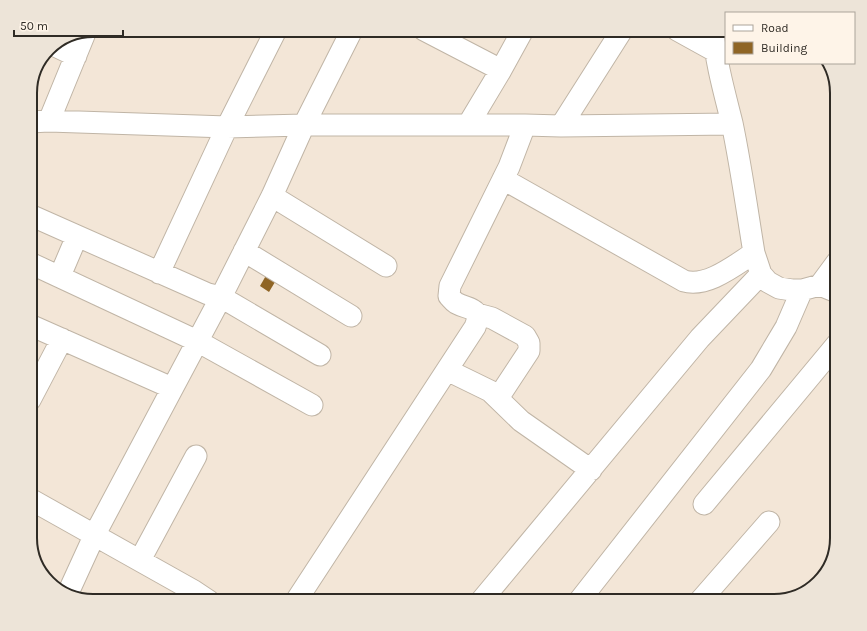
<svg xmlns="http://www.w3.org/2000/svg" width="867" height="631" font-family="Karla,sans-serif">
<style>
.building{fill:#8f6525}
.lines{fill:none;stroke-linecap:round;stroke-linejoin:round}
.minor-casing{stroke:#c0b5a6;stroke-width:23}
.minor{stroke:#fff;stroke-width:21}
.rim{fill:none;stroke:#2f2b25;stroke-width:2}
</style>
<rect width="100%" height="100%" fill="#f3e6d7"/>
<path class="building" d="M268,272L278,277L269,292L260,286Z"/>
<g class="lines">
<defs>
<path id="minor" d="M424,30L501,70L468,125
M677,30L715,51
M713,30C716,63 724,91 732,123C741,166 747,210 754,253L761,274L768,282L779,288L792,290H802L820,285L837,262
M53,45L76,56
M501,70L523,30
M49,121L85,33
M30,122L49,121L227,127L304,125H525L561,126L732,124
M561,126L622,30
M503,179L684,281C707,288 735,265 754,253
M272,196L386,266
M30,215L208,294L221,297L320,355
M244,251L351,316
M30,263L197,341L312,405
M159,273L227,127L276,30
M60,276L77,236
M820,285L837,292
M477,314L492,318L525,336L529,343V351L498,398
M30,325L172,388
M447,370L490,391L521,421L591,470
M30,400L62,339
M30,499L194,591L209,601
M704,504L837,344
M140,560L196,456
M68,593L95,534L221,297L272,196L304,125L352,30
M296,601L475,327C483,307 469,310 456,303C453,301 451,298 449,296L450,286L509,167L525,125
M481,601L700,338L761,274
M579,601L761,369L786,327L802,290
M700,601L769,522"/>
</defs>
<use href="#minor" class="minor-casing"/>
<use href="#minor" class="minor"/>
</g>
<path d="M0 0H867V631H0ZM93 37H774A56 56 0 0 1 830 93V538A56 56 0 0 1 774 594H93A56 56 0 0 1 37 538V93A56 56 0 0 1 93 37Z" fill="#ede4d8" fill-rule="evenodd"/>
<path class="rim" d="M93 37H774A56 56 0 0 1 830 93V538A56 56 0 0 1 774 594H93A56 56 0 0 1 37 538V93A56 56 0 0 1 93 37Z"/>
<rect x="725" y="12" width="130" height="52" fill="#fef4e8" stroke="#aba49a"/>
<rect x="733" y="25" width="20" height="6" fill="#ffffff" stroke="#aba49a"/>
<text x="761" y="32" font-size="12" fill="#2f2b25">Road</text>
<rect x="733" y="42" width="20" height="12" fill="#8f6525" stroke="#aba49a"/>
<text x="761" y="52" font-size="12" fill="#2f2b25">Building</text>
<path d="M14 30v6h109v-6" fill="none" stroke="#2f2b25" stroke-width="2"/>
<text x="20" y="30" font-size="12" fill="#2f2b25" stroke="#fef4e8" stroke-width="3" paint-order="stroke">50 m</text>
</svg>
